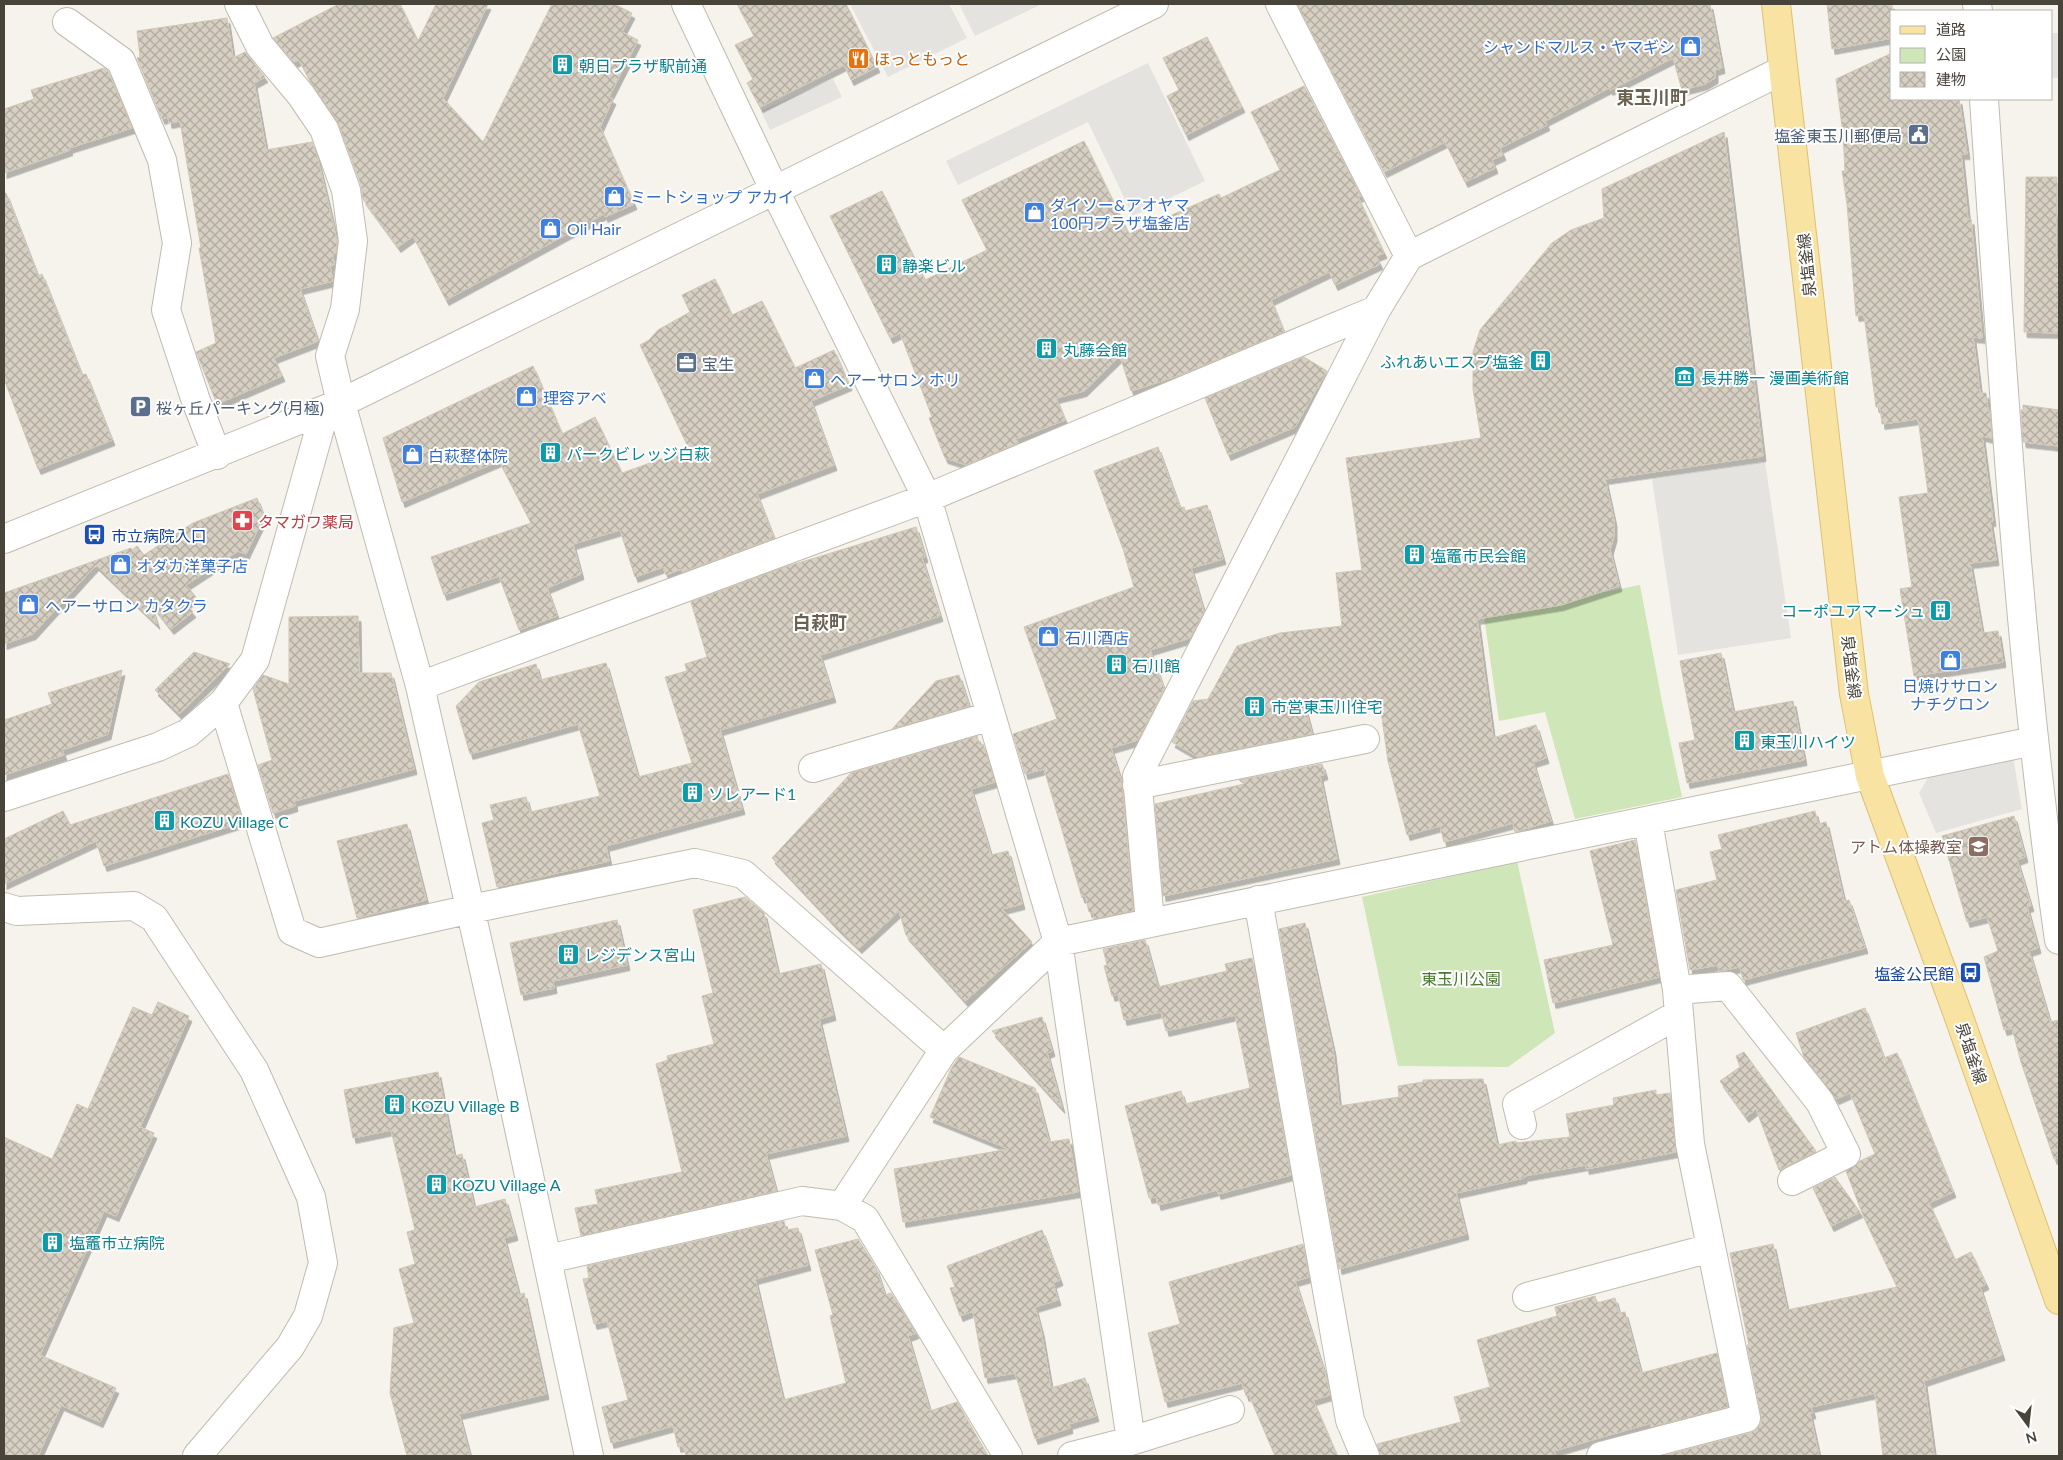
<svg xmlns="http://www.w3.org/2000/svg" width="2063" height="1460" font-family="Lato,'Noto Sans JP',sans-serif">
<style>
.park{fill:#cfe6b8}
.parking{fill:#e4e3e0}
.building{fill:url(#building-cross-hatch);stroke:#d0c7b6;filter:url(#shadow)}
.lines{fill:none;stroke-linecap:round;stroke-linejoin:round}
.minor-casing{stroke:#c0bbaf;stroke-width:30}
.major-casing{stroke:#ddc173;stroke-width:30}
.minor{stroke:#fff;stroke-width:28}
.major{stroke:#f8e3a3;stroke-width:28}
.labels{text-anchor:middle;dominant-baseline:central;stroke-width:4;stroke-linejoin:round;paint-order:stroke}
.shop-label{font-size:16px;fill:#366cbe;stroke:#fff;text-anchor:start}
.food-label{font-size:16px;fill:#c56008;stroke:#fff;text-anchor:start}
.culture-label{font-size:16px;fill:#0d838f;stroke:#fff;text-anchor:start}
.service-label{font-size:16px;fill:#4e5e75;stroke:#fff;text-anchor:start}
.street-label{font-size:16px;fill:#49443a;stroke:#fff}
.health-label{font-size:16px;fill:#be3a42;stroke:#fff;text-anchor:start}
.transit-label{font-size:16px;fill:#164399;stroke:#fff;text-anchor:start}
.education-label{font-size:16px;fill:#785e54;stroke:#fff;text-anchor:end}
.park-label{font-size:16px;fill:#487830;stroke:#fff}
.neighbourhood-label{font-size:18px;font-weight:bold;fill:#6b6252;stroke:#fff}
</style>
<defs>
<pattern id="building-cross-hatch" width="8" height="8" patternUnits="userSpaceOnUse" patternTransform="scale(1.25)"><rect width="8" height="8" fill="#d6cfc2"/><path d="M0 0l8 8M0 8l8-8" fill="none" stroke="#b0aa9f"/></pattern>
<filter id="shadow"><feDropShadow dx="3" dy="5.5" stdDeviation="0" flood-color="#0004"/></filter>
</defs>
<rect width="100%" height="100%" fill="#f5f3ec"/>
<path class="park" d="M1640,585L1663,707L1682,797L1575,819L1545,712L1499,721L1484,616Z
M1517,861L1555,1033L1508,1067L1398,1066L1362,897Z"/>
<path class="parking" d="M850,4H949L967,38L888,77Z
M959,4H1042L975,36Z
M2052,33H2059V78H2052Z
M1148,63L1205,181L1133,216L1088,122L958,185L946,161Z
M833,79L842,97L770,130L761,111Z
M1765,462L1791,638L1678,655L1652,479Z
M2013,757L2022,809L1936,833L1919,793L1931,773Z"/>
<path class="building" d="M339,4H400L418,41L436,4H488L443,98L483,142L552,4H614L632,13L622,32L638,40L609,97L613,99L600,127L634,204L605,217L604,214L446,300L413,236L398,247L363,199L361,185L337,120L311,83L299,60L294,62L273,38Z
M737,4H846L877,67L851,80L844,65L760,107L747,83L753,79L735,45L754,36Z
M1297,4H1710L1722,68L1715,70V78L1705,84L1682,90L1673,58L1610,90L1609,88L1545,121L1547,125L1500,148L1503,155L1492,160L1495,168L1465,182L1445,142L1384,172Z
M1827,4H1892V38L1832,49Z
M227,18L233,58L245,52L265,77L254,83L266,150L312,142L317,156L337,241L336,253L333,254L334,265L330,266L333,281L300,289L318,341L274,358L282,376L217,404L196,352L216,343L199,248H201L180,121L169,123L168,117L162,119L137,58L140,57L137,31Z
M1207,37L1242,107L1186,135L1167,96L1179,90L1163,58Z
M1892,53V99H1959L1967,154H1961L1968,220L1971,219L1982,338L1973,337L1980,393H1986L1988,411H1990L1992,438L1982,436L1993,521H1990L1996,560L1970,563L1982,633L1998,631L2003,662L1914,676L1900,589L1912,587L1899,497L1928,493L1918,419L1882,424L1880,407H1876L1864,315L1856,316L1847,204L1842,171H1845L1843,134L1836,79Z
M104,68L108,71L132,128L69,148L70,150L4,173V109L34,99L31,90Z
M1304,86L1361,196L1358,197L1384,253L1376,256L1380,264L1335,285L1329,272L1271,300L1284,332L1180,375L1131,391L1120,356L1084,391L1056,398L1065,420L1016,439L1018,443L967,465L945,458L929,418L932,417L900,333L890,338L830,216L882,191L925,280L987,250L962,200L1084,141L1129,234L1219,194L1221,198L1280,170L1251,112Z
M1724,132L1763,456L1605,479L1614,521V536L1610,550L1619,586L1561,605L1477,619L1493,738L1536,725L1546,758L1533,762L1551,821L1515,832L1513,823L1444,842L1440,826L1407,835L1388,761L1379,697L1305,708L1312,734L1198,757L1172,742L1193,701L1208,699L1237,646L1280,633L1342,626L1336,573L1362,570L1346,458L1481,438L1473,389V352L1480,330L1552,243L1571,230L1604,218L1602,189Z
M2026,177H2057L2056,260H2059V333L2024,332Z
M4,193H6L38,276L42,274L82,375L86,374L112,440L38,469L4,379Z
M715,279L732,315L762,301L795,368L834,350L849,385L811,401L834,465L757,494L774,538L682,572L681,569L666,575L663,567L635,577L620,530L573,544L581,574L547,588L557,616L519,630L499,576L444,595L431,557L531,523L499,461L402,502L383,438L533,366L562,434L595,417L622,473L689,449L640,345L649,340L658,330L690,312L682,295Z
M1304,357L1327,371L1295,427L1228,455L1205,398Z
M2023,405L2059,410V446L2023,442L2021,410H2023Z
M1158,447L1180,508L1184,507L1185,511L1207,505L1223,559L1191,568L1204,612L1190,638L1150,650L1164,689L1138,740L1111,748L1122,784L1133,911L1094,919L1093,912H1089L1085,895L1082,898L1044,769L1025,774L1013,734L1057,719L1024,627L1134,587L1123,549L1094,471Z
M257,498L264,517L246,554L238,551L186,585L196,597L186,604L193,612L171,629L150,602L157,624L96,565L33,634L4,644V593L131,548L132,550L137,546L144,555L193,523Z
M916,527L925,557L922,558L940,616L820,655L833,697L720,730L742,809L606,846L609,861L497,887L482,823L494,820L490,805L526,797L530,812L600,796L578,724L470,754L456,706L479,682L536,664L540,680L606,663L638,777L692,763L665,677L687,671L685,664L707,657L691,602L785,567Z
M358,616L359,673H391L414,769L294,801L295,806L273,813L258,765L272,760L253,689L263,675L289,684V617Z
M194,652L230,664L179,714L155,690Z
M1721,653L1733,712L1793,701L1804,760L1687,783L1679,743L1695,740L1680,661Z
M122,670L108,734L62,750L64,755L4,775V720L52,704L48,693Z
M959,675L969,706L892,729L936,681Z
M977,736L980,745L983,744L995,782L971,789L991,855L1008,851L1022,904L1002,909L1032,942L965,1001L906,935L899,911L859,948L837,927L772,858L851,773Z
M1322,764L1325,774L1320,776L1337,859L1163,896L1155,804L1244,784L1239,780Z
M228,774L243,822L104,866L96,841L4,884V839L63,811L70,825Z
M1815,811L1818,824L1826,822L1844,901L1849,900L1865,948L1743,980L1740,967L1719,971L1718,965L1690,970L1676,890L1717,880L1710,852L1722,849L1718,835Z
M2014,816L2025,857L2017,860L2031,906L2027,907L2038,948L2029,951L2050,1022L2059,1020V1158L2054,1159L2021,1062L2012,1028L2004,1030L1984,957L1998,951L1987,917L1967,922L1942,836Z
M407,824L426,900L357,918L337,841Z
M1635,840L1659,977L1553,1003L1544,960L1613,945L1590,851Z
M745,897L764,913L778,974L821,964L833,1015L819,1019L846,1136L766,1154L776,1191L581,1236L575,1208L598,1204L595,1190L682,1172L656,1064L668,1060L667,1056L714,1044L702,996L713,993L693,910Z
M617,920L627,965L553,981L554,988L521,995L510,943Z
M1305,923L1333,1050L1339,1106L1399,1097L1398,1086L1423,1082V1080L1483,1079L1497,1145L1516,1141V1143L1570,1137L1566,1114L1614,1105L1613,1098L1656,1090V1095L1670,1093L1676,1152L1586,1169V1165L1524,1176V1178L1456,1193L1466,1234L1339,1269L1279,929Z
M1145,940L1158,987L1227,971L1225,964L1252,958L1291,1175L1218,1194L1217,1190L1158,1205L1156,1197L1149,1198L1125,1106L1181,1091L1185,1104L1250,1088L1235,1015L1166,1031L1161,1012L1124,1020L1118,994L1112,996L1104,966L1107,965L1103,949Z
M158,1002L189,1016L140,1127L154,1133L116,1216L104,1211L40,1355L116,1388L100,1422L61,1405L38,1456H4V1137L52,1159L77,1104L88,1109L133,1007L152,1015Z
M1865,1008L1884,1058L1897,1053L1953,1192L1929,1203L1955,1260L1971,1252L1986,1284L1980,1287L2002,1355L1924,1381L1934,1456H1883L1875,1393L1811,1407L1813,1413L1810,1414L1819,1456H1662L1750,1433L1756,1430L1761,1423V1415L1747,1345H1749L1730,1253L1773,1244L1787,1310L1897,1287L1864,1218L1846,1171L1860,1161L1875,1154L1850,1093L1836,1099L1804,1057L1796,1033Z
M1042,1017L1052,1051L1047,1053L1062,1108L992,1031Z
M1744,1052L1805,1136L1816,1151L1779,1170L1756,1109L1746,1117L1720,1081L1740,1067L1736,1056Z
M959,1057L1035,1088L1049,1142L1069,1139L1078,1192L903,1222L894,1169L1009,1149L930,1117L951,1069Z
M438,1072L454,1156L462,1154L474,1207L505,1199L515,1235L504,1238L519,1295L524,1293L546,1394L459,1414L470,1456H407L390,1393L394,1328L414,1323L399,1269L415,1264L407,1232L415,1230L391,1130L353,1138L344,1090Z
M1835,1177L1860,1212L1831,1226L1813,1188Z
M784,1221L786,1230L798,1228L808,1265L755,1279L783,1400L846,1383L830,1316L833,1315L815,1250L858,1239L876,1268L885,1295L891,1293L916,1333L908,1336L930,1411L957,1402L988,1456H686L683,1446L678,1447L673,1426L611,1443L602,1407L628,1400L607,1321L594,1324L583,1279L589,1278L587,1266Z
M1042,1230L1060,1280L1053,1283L1058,1300L1035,1307L1041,1330L1051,1388L1085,1378L1096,1416L1069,1424L1070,1428L1035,1439L1015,1373L985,1378L973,1311L960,1316L950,1288L955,1287L947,1266Z
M1303,1244L1309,1277L1295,1281L1327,1380L1330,1395L1313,1400L1337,1456H1275L1249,1395L1246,1396L1242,1383L1165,1402L1148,1333L1180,1324L1169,1282Z
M1595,1296L1597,1303L1615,1298L1619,1313L1625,1312L1641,1373L1717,1353L1728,1407L1651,1427V1423L1554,1451L1556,1456H1380L1377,1444L1461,1422L1454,1397L1490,1387L1477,1340L1557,1316L1555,1307Z"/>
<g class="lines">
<defs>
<path id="minor" d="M239,4L260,46L301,95L324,129L346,190L353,241L345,309L330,356L341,403L420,686L505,1063L589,1456
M686,4L774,189L927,498L1058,942L1131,1441L1072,1456
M1280,4L1409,256
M1977,4L1978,11
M67,22L121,61L162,160L177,243L166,310L195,398L217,455
M1984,99C2003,380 2019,661 2059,940
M4,539L341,403L1154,4
M420,686L927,498L1376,310
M223,703L292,931L319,943L471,909L695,863L743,874L944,1050
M813,768L991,716
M1137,785L1365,739
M4,797L158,747L188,733L223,703L255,660L325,410
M1258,900L1350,1420L1365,1456
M4,907L17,911L134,906L154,918L254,1070L311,1197L323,1263L308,1316L290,1347L197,1456
M1150,922L1137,776L1376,310L1409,256L1783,70
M1677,990L1728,986L1820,1102L1846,1154L1792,1181
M1522,1125L1517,1104L1679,1014
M842,1206L944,1050L1058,942L2034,741
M548,1259L802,1201L842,1206L865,1219L1008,1456
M1527,1297L1711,1248
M1131,1441L1230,1410
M1601,1456L1746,1418L1690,1144L1677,990L1648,821"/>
<path id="major" d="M1776,4L1854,694L1870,776L1956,1009L2059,1300"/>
</defs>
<use href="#minor" class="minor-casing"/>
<use href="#major" class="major-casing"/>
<use href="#minor" class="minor"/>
<use href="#major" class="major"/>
</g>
<defs>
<symbol id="shop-square" viewBox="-11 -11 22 22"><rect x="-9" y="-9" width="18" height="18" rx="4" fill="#3f7fe0" stroke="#fff"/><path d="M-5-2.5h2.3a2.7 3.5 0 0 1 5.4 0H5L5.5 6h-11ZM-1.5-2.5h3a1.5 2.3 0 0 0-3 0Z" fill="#fff"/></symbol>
<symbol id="restaurant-square" viewBox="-11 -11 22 22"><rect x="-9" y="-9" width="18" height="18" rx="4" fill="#e8710a" stroke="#fff"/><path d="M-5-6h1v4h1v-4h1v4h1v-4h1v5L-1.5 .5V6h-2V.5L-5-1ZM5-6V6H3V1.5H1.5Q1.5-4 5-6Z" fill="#fff"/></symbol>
<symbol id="building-square" viewBox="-11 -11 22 22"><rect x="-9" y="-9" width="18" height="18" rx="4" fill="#0f9aa8" stroke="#fff"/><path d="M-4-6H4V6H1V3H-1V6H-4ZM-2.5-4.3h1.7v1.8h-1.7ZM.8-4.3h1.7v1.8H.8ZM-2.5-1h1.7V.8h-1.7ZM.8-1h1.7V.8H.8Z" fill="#fff"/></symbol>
<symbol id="civic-square" viewBox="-11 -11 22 22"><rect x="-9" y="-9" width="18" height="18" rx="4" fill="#5c6f8a" stroke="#fff"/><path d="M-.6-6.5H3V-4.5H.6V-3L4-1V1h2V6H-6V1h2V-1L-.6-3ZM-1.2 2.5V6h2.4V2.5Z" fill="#fff"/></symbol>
<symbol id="office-square" viewBox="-11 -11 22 22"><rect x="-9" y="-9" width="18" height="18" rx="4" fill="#5c6f8a" stroke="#fff"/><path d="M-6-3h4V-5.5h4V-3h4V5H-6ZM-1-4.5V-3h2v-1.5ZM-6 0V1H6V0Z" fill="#fff"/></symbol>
<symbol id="museum-square" viewBox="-11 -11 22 22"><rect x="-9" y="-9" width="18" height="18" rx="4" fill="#0f9aa8" stroke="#fff"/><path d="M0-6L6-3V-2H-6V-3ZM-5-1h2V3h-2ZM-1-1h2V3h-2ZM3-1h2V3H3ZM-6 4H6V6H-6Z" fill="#fff"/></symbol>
<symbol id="parking-square" viewBox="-11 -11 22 22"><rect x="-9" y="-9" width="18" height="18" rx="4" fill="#5c6f8a" stroke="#fff"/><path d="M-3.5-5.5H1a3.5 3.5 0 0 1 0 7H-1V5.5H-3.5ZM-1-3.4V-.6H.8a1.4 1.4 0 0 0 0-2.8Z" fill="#fff"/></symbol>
<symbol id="pharmacy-square" viewBox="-11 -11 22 22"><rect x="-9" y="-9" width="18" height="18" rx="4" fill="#e0444e" stroke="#fff"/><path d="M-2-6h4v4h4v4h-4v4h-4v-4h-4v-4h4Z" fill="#fff"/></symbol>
<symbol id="bus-square" viewBox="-11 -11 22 22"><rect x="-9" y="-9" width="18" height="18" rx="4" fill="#1a4fb4" stroke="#fff"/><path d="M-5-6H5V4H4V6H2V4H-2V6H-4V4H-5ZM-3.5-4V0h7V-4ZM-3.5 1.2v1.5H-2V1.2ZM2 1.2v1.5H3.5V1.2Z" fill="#fff"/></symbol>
<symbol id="school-square" viewBox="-11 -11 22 22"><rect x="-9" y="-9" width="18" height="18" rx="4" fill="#8d6e63" stroke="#fff"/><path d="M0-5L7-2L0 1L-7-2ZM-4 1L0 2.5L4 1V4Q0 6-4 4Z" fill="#fff"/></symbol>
</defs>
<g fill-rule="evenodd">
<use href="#shop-square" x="1678" y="34" width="25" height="25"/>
<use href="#restaurant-square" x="846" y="46" width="25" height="25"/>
<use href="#building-square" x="550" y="52" width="25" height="25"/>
<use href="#civic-square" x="1906" y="122" width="25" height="25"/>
<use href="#shop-square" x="602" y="184" width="25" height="25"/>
<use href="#shop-square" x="1022" y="200" width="25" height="25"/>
<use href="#shop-square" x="538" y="216" width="25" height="25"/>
<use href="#building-square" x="874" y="252" width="25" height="25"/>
<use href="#building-square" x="1034" y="336" width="25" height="25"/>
<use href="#building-square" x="1528" y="348" width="25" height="25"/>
<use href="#office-square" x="674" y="350" width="25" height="25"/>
<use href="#museum-square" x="1672" y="364" width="25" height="25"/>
<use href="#shop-square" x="802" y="366" width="25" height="25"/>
<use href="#shop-square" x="514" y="384" width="25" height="25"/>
<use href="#parking-square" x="128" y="394" width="25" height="25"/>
<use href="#building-square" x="538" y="440" width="25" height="25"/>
<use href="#shop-square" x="400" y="442" width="25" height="25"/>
<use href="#pharmacy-square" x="230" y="508" width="25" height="25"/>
<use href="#bus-square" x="82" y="522" width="25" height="25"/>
<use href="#building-square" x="1402" y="542" width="25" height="25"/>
<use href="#shop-square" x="108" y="552" width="25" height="25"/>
<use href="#shop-square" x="16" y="592" width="25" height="25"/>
<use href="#building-square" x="1928" y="598" width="25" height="25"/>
<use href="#shop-square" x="1036" y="624" width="25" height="25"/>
<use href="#shop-square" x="1938" y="648" width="25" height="25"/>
<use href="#building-square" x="1104" y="652" width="25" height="25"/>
<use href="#building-square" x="1242" y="694" width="25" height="25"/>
<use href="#building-square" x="1732" y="728" width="25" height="25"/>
<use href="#building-square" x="680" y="780" width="25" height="25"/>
<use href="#building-square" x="152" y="808" width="25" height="25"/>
<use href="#school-square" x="1966" y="834" width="25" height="25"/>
<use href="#building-square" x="556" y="942" width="25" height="25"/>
<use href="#bus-square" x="1958" y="960" width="25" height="25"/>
<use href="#building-square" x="382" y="1092" width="25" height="25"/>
<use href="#building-square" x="424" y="1172" width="25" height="25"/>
<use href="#building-square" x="40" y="1230" width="25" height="25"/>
</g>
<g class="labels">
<g class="shop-label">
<text x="1675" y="46" text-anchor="end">シャンドマルス・ヤマギシ</text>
<text x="630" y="196">ミートショップ アカイ</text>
<text x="1050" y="204">ダイソー&amp;アオヤマ<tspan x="1050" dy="18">100円プラザ塩釜店</tspan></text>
<text x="567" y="228">Oli Hair</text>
<text x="830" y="379">ヘアーサロン ホリ</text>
<text x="543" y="397">理容アベ</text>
<text x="428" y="455">白萩整体院</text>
<text x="136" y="565">オダカ洋菓子店</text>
<text x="45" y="605">ヘアーサロン カタクラ</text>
<text x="1065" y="637">石川酒店</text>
<text x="1950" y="685" text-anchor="middle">日焼けサロン<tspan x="1950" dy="18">ナチグロン</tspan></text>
</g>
<g class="food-label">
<text x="874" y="58">ほっともっと</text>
</g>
<g class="culture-label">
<text x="579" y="65">朝日プラザ駅前通</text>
<text x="902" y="265">静楽ビル</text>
<text x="1063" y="349">丸藤会館</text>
<text x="1524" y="361" text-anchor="end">ふれあいエスプ塩釜</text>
<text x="1701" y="377">長井勝一 漫画美術館</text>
<text x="566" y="453">パークビレッジ白萩</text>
<text x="1430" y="555">塩竈市民会館</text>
<text x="1925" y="610" text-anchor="end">コーポユアマーシュ</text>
<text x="1132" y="665">石川館</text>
<text x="1271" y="706">市営東玉川住宅</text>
<text x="1760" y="741">東玉川ハイツ</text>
<text x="708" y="793">ソレアード1</text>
<text x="180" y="821">KOZU Village C</text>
<text x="584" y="954">レジデンス宮山</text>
<text x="411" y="1105">KOZU Village B</text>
<text x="452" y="1184">KOZU Village A</text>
<text x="69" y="1242">塩竈市立病院</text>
</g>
<g class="service-label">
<text x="1902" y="135" text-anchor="end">塩釜東玉川郵便局</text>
<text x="702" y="363">宝生</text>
<text x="156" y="407">桜ヶ丘パーキング(月極)</text>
</g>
<g class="street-label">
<text transform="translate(1806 265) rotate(-96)">泉塩釜線</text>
<text transform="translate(1852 667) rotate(83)">泉塩釜線</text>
<text transform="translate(1972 1053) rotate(71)">泉塩釜線</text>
</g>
<g class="health-label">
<text x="258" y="521">タマガワ薬局</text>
</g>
<g class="transit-label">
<text x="111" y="535">市立病院入口</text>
<text x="1954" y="973" text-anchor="end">塩釜公民館</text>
</g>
<g class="education-label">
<text x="1962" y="846">アトム体操教室</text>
</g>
<g class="park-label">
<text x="1461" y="978">東玉川公園</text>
</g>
<g class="neighbourhood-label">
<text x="1652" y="97">東玉川町</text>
<text x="820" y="622">白萩町</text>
</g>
</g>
<rect width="2063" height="1460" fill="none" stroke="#49443a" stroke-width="10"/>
<rect x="1890" y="10" width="162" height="90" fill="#ffffff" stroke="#b6b4b0"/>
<rect x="1900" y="26" width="25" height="8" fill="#f8e3a3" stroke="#b6b4b0"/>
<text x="1936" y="35" font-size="15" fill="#49443a">道路</text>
<rect x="1900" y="48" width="25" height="15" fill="#cfe6b8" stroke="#b6b4b0"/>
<text x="1936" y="60" font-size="15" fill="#49443a">公園</text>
<rect x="1900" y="72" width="25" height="15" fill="url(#building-cross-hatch)" stroke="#b6b4b0"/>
<text x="1936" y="85" font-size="15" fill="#49443a">建物</text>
<g transform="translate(2028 1425) rotate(165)" stroke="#ffffff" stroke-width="4" paint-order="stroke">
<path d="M0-4L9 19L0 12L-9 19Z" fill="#49443a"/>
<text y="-8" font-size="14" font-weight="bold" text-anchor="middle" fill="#49443a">N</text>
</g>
</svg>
